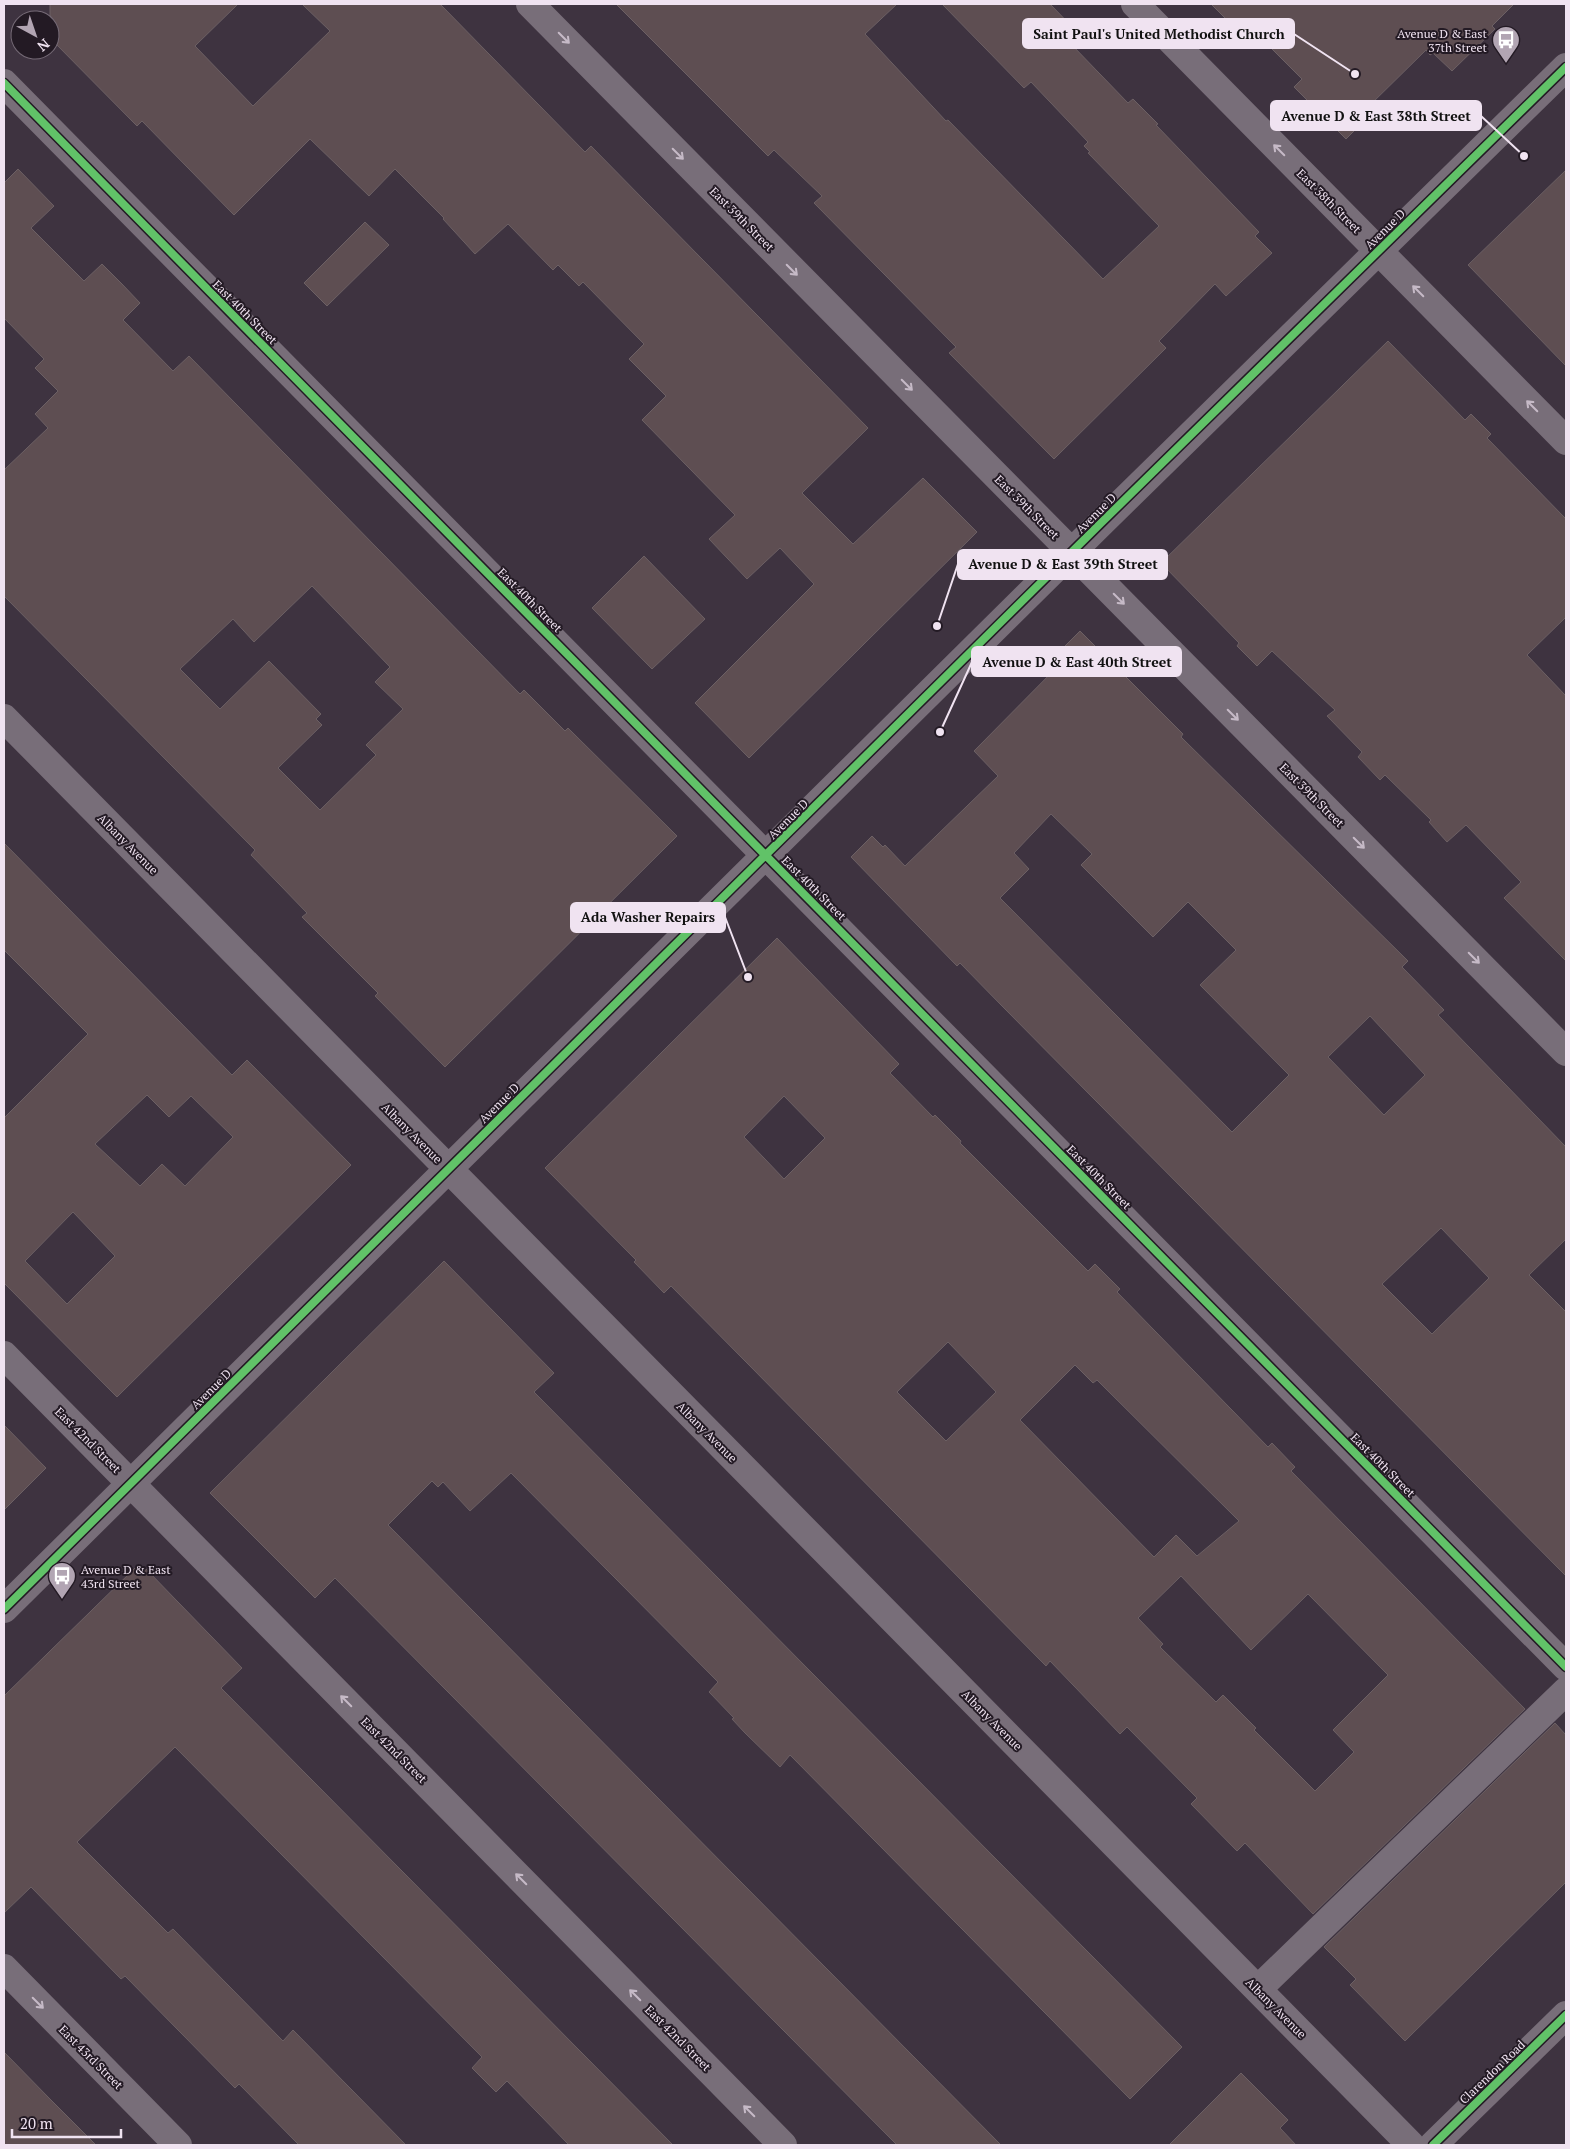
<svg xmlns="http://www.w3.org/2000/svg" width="1570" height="2149" font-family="'PT Serif',serif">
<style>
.building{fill:#5e4e52;stroke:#6c6064;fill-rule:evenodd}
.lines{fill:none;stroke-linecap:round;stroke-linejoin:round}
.minor{stroke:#786e79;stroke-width:28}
.cycleway-casing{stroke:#231a24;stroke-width:11}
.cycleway{stroke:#61c268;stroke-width:8}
.oneway{stroke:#c6bac7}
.labels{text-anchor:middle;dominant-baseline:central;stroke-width:4;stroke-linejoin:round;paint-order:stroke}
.poi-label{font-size:12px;fill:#f0e3f1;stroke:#231a24;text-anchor:end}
.street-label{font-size:12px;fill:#f0e3f1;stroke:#231a24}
.leader{fill:none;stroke:#f0e3f1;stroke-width:2}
.callout-dot{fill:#f0e3f1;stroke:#231a24;stroke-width:2}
.callout{fill:#f0e3f1;stroke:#f0e3f1;stroke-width:2}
.callout-label{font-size:14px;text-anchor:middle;font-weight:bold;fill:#111}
</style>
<rect width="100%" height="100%" fill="#3e3340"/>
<path class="building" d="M50,4H238L195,46L253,106L330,31L302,4H440L585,152L591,146L868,428L802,493L853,544L923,478L977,532L749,758L695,703L814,584L780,548L747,579L709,539L735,515L642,420L666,396L629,359L644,344L583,282L579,286L558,265L553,270L508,224L475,254L443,219L444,218L395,169L369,196L310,139L234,215L142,121L137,126L50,38Z
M616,4H897L865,34L946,121L948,120L1103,279L1159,226L1088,153L1090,152L1084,146L1088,142L1031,82L1024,88L942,4H1050L1079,34L1070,43L1128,103L1133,99L1158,124L1156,125L1259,232L1255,236L1272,253L1226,296L1215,284L1159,341L1166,348L1054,459L949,353L956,347L814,203L822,196L774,150L768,156Z
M1211,4H1514L1492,26L1495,29L1452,71L1433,53L1430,55L1426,50L1365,110L1370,115L1346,139L1294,87L1302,79L1255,32L1247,40Z
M18,169L54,206L31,228L84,281L102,264L122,284L140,303L123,320L173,371L189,356L520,694L524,690L565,731L568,728L677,836L445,1067L375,996L378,993L302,917L307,913L251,855L255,850L4,596V470L48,428L35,414L58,391L35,368L44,359L4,318V183ZM312,586L390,667L375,682L403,709L366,745L376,755L320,810L278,768L322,725L316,719L321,714L269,661L220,709L180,669L233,619L254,642Z
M1566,170V366L1468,265Z
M365,222L389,245L327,306L304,283Z
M1388,341L1465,420L1471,414L1491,434L1487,438L1566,519V617L1527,655L1566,696V961L1504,898L1521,882L1466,825L1447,842L1429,822L1431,820L1385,775L1380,780L1358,757L1362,752L1327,716L1335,710L1272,651L1257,666L1237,646L1239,643L1161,563Z
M644,556L705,619L652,669L592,608Z
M1080,631L1183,734L1181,737L1408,961L1402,967L1444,1010L1438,1015L1566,1147V1239L1529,1275L1566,1312V1576L1003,1007L960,963L957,966L851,857L872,836L883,847L885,845L905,866L998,776L974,751L1065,659L1058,653ZM1051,814L1092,854L1081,865L1153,937L1188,902L1236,950L1200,985L1289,1075L1232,1132L1000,898L1029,869L1014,853ZM1370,1016L1425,1075L1384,1115L1328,1057ZM1441,1228L1489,1278L1432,1334L1382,1284Z
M4,843L232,1075L247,1060L351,1165L117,1397L4,1283V1118L88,1034L4,950ZM147,1095L169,1117L191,1096L233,1137L185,1186L162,1164L140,1186L95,1144ZM73,1212L115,1256L67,1304L25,1261Z
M777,938L899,1064L890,1073L933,1117L935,1115L961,1141L960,1143L1088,1271L1095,1264L1120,1289L1117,1292L1268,1447L1272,1443L1295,1467L1291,1471L1525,1709L1313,1914L1245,1843L1237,1851L1191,1804L1197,1798L1127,1727L1120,1734L1050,1661L1046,1666L671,1286L664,1293L634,1262L636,1260L545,1168ZM784,1096L825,1138L784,1179L744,1137ZM948,1342L996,1392L946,1441L897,1392ZM1075,1365L1093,1383L1097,1380L1239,1521L1197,1556L1176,1535L1154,1557L1020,1420ZM1181,1576L1251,1650L1308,1594L1388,1675L1333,1730L1354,1752L1315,1791L1254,1730L1256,1728L1223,1695L1216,1702L1160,1647L1163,1644L1138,1618Z
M444,1261L554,1373L534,1392L1182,2047L1130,2099L790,1755L780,1767L745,1733L732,1719L734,1718L709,1692L718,1682L511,1473L470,1511L443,1482L438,1487L432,1481L388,1525L1001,2145H897L335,1578L315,1598L210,1493Z
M4,1425L46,1468L4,1510Z
M135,1568L140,1574L146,1569L242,1668L221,1688L673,2145H569L507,2081L496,2092L472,2068L482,2057L175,1747L77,1842L168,1933L173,1929L283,2041L293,2030L406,2145H299L239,2084L235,2088L125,1976L121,1979L31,1887L4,1913V1696Z
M1555,1723L1566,1735V1882L1405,2041L1350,1985L1356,1979L1324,1947Z
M4,2052L50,2099L96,2145H4Z
M1241,2073L1288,2120L1280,2128L1296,2145H1169Z"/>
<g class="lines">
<path class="minor" d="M530,4L1566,1052
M1135,4L1566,441
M4,83L1566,1667
M4,718L1411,2145
M4,1355L783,2145
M4,1609L1101,523L1566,67
M4,1968L178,2145
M1258,1989L1566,1691
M1433,2145L1566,2015"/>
<defs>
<path id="cycleway" d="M4,83L1566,1667
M4,1609L1101,523L1566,67
M1433,2145L1566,2015"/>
</defs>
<use href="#cycleway" class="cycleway-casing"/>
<use href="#cycleway" class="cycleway"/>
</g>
<defs><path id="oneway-shaft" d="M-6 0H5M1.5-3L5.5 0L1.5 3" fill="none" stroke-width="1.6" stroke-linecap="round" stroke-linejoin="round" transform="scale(1.25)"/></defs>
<g class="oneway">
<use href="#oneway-shaft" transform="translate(564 38) rotate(45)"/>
<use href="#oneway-shaft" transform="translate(1279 150) rotate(-135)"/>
<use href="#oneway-shaft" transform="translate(678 154) rotate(45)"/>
<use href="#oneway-shaft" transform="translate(792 270) rotate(45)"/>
<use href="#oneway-shaft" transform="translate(1418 291) rotate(-135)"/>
<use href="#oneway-shaft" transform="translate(907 385) rotate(45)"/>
<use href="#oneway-shaft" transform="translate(1532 406) rotate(-135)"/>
<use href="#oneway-shaft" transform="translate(1119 599) rotate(45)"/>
<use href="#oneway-shaft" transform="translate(1233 715) rotate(45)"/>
<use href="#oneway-shaft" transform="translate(1359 843) rotate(45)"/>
<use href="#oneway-shaft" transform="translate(1474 958) rotate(45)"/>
<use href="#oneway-shaft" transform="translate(346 1701) rotate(-135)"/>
<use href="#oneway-shaft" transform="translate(521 1879) rotate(-135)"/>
<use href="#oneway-shaft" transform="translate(635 1995) rotate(-135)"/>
<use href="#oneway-shaft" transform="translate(38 2003) rotate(45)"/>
<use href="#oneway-shaft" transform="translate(749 2111) rotate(-135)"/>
</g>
<defs>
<symbol id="bus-pin" viewBox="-11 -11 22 30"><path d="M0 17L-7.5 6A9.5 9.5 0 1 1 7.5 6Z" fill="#b2a5b3" stroke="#231a24"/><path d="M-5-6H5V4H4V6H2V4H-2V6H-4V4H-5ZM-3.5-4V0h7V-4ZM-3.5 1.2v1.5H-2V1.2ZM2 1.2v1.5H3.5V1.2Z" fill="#fff"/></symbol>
</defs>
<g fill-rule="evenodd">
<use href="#bus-pin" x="1490" y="24" width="32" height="43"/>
<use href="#bus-pin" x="46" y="1560" width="32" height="43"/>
</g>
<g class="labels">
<g class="poi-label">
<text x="1487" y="33">Avenue D &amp; East<tspan x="1487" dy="14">37th Street</tspan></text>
<text x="81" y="1569" text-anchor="start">Avenue D &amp; East<tspan x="81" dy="14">43rd Street</tspan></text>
</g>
<g class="street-label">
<text transform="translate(1329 201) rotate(45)">East 38th Street</text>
<text transform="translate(742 219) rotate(45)">East 39th Street</text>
<text transform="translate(1385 229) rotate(-45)">Avenue D</text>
<text transform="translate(245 312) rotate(45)">East 40th Street</text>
<text transform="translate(1027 507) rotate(45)">East 39th Street</text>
<text transform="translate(1096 513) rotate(-45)">Avenue D</text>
<text transform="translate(530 600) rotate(45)">East 40th Street</text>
<text transform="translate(1312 795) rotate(45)">East 39th Street</text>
<text transform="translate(788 819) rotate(-45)">Avenue D</text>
<text transform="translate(128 844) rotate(45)">Albany Avenue</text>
<text transform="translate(814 888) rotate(45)">East 40th Street</text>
<text transform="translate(499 1103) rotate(-45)">Avenue D</text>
<text transform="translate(412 1133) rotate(45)">Albany Avenue</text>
<text transform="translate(1099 1177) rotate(45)">East 40th Street</text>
<text transform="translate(211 1389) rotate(-45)">Avenue D</text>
<text transform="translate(707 1432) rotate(45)">Albany Avenue</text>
<text transform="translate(88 1440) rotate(45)">East 42nd Street</text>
<text transform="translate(1383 1465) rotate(45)">East 40th Street</text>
<text transform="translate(992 1720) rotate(45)">Albany Avenue</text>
<text transform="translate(394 1750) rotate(45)">East 42nd Street</text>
<text transform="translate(1276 2008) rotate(45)">Albany Avenue</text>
<text transform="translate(678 2038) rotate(45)">East 42nd Street</text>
<text transform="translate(91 2057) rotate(45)">East 43rd Street</text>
<text transform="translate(1492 2072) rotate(-44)">Clarendon Road</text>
</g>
</g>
<path class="leader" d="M1355 74L1294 34M1524 156L1481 116M937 626L958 564M940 732L972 662M748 977L725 917"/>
<g class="callout-dot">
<circle cx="1355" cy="74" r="5"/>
<circle cx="1524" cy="156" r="5"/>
<circle cx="937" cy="626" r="5"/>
<circle cx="940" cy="732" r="5"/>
<circle cx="748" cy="977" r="5"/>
</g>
<g class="callout">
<rect x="1023" y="19" width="271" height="29" rx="5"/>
<rect x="1271" y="101" width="210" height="29" rx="5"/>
<rect x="958" y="550" width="209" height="29" rx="5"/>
<rect x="972" y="647" width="209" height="29" rx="5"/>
<rect x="571" y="903" width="154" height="29" rx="5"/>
</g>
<g class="callout-label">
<text x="1159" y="39">Saint Paul's United Methodist Church</text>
<text x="1376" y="121">Avenue D &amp; East 38th Street</text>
<text x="1063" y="569">Avenue D &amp; East 39th Street</text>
<text x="1077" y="667">Avenue D &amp; East 40th Street</text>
<text x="648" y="922">Ada Washer Repairs</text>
</g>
<rect width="1570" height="2149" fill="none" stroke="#f0e3f1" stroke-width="10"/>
<g transform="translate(35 35) rotate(140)"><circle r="24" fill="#231a24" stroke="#756a76"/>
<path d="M0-4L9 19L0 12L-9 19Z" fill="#b2a5b3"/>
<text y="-8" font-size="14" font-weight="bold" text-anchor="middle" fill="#f0e3f1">N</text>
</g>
<path d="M12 2129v8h109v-8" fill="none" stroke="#f0e3f1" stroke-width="2.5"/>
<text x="20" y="2129" font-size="15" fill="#f0e3f1" stroke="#231a24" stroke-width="4" paint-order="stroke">20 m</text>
</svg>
